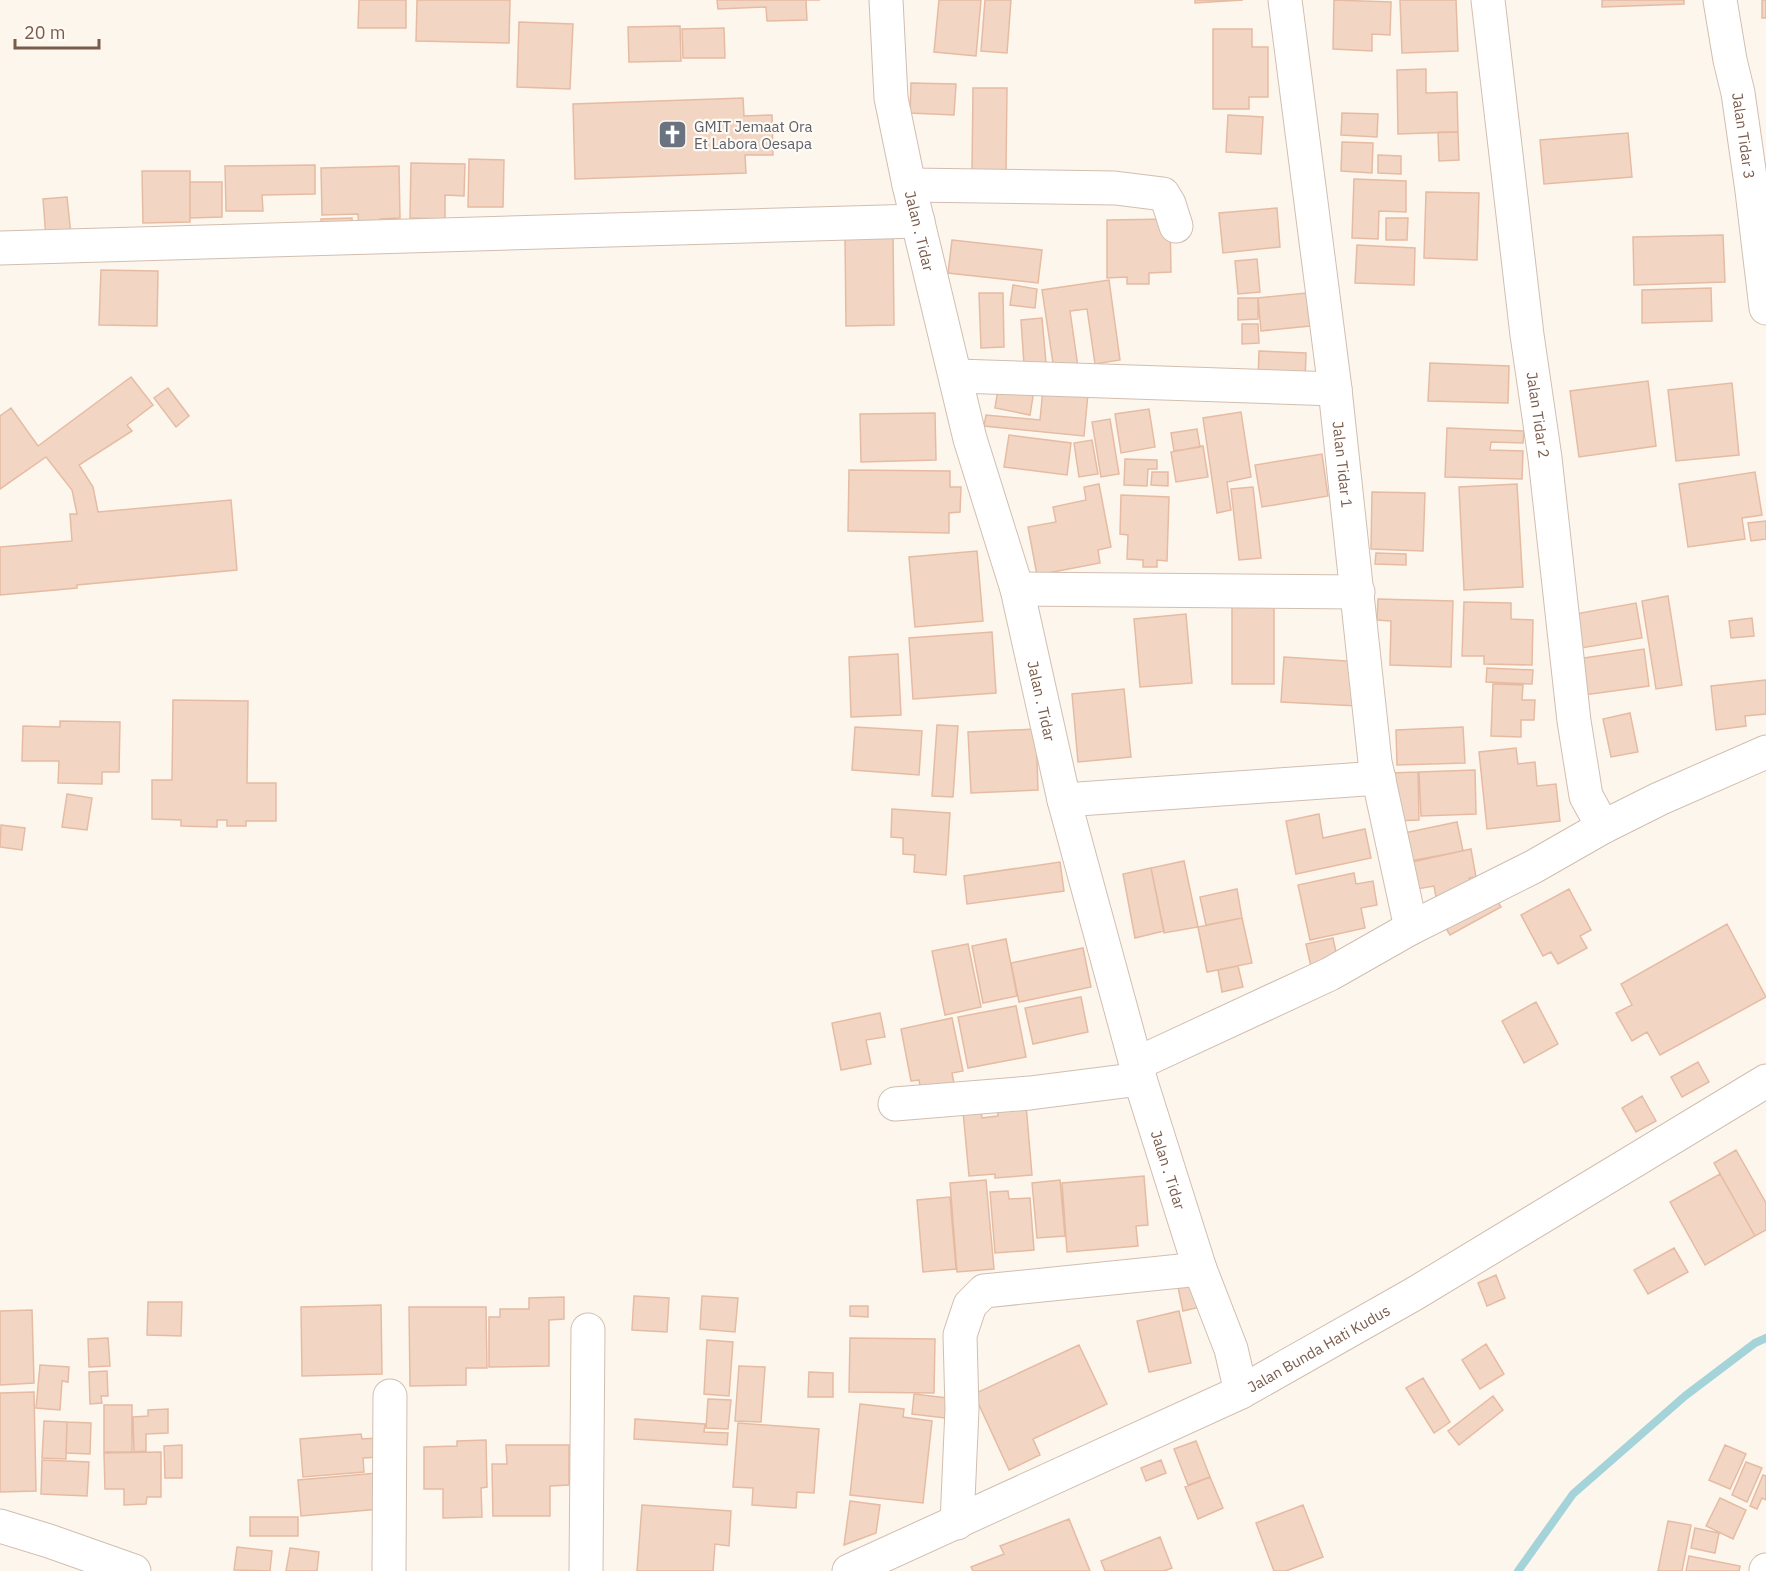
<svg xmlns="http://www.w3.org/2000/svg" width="1766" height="1571" font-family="'IBM Plex Sans',sans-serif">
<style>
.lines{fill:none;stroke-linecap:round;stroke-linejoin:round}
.stream{stroke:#a5d3da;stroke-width:8}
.building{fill:#f3d5c3;stroke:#e6bba3;stroke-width:1.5}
.minor-casing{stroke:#d1beb0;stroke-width:35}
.minor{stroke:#fff;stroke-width:33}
.labels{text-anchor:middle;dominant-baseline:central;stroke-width:4.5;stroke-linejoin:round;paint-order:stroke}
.worship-label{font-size:15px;fill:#5b616d;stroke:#fffaf3;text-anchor:start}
.street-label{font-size:15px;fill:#7a5c4d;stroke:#fffaf3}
</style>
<rect width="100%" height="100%" fill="#fdf6ec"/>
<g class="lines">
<path class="stream" d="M1518,1571L1573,1494L1685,1396L1755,1343L1766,1338"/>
</g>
<path class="building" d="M359,0H406V28H358Z
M417,0H510L509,43L416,41Z
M717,0H820H806L807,20L767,21L766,7L718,9Z
M939,0H981L976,56L934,52Z
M985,0H1011L1007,53L981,51Z
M1195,0H1243L1195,3Z
M1334,0L1391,2L1390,35L1372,34V51L1333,49Z
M1400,0H1456L1458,51L1402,53Z
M1602,0H1684V4L1602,7Z
M1762,0H1766V18H1762Z
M519,22L573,24L570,89L517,87Z
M680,26L681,61L629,62L628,27Z
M724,28L725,58H683L682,29Z
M1213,29H1252V47H1268V97H1249V109H1213Z
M1426,69V93L1457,92L1458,132L1398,134L1397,70Z
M911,83L956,84L954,115L910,113Z
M973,88H1007L1006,173H972Z
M743,98L744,116L772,115L773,155H745L746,173L575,179L573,104Z
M1342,113L1378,114L1377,137L1341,135Z
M1228,115L1263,117L1261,154L1226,152Z
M1438,132H1458L1459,160L1439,161Z
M1628,133L1632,177L1544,184L1540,140Z
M1342,142L1373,143L1372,173L1341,171Z
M1378,155L1401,156V174L1378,173Z
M469,159L504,160L503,207H468Z
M411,163L465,164L464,196L445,195V219L410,218Z
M315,165V194L262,195L263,211H226L225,166Z
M399,166L400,218L380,219V231L359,232L358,214L322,215L321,168Z
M142,171H190V222L143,223Z
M1354,179L1406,181V212L1379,211L1378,239L1352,238Z
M190,182H222V217L190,218Z
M1426,192L1479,193L1477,260L1424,258Z
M67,197L71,235L46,238L43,199Z
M1277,208L1280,247L1223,253L1219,213Z
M352,218V237H322L321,219Z
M1386,218H1408L1407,240H1386Z
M1170,219L1171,272L1149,273V284H1127V277L1107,278V220Z
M893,235L894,325L846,326L845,236Z
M1723,235L1725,282L1634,285L1633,237Z
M952,240L1042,250L1038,283L948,273Z
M1357,245L1415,248L1414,285L1355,283Z
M1257,259L1260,292L1238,294L1235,261Z
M101,270L158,271L157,326L99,325Z
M1109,280L1120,360L1095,364L1087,309L1070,311L1078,367L1054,370L1042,290Z
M1013,285L1037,289L1035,308L1010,305Z
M1711,288L1712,321L1642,323V290Z
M979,293H1003L1004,347L981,348Z
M1306,293L1310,326L1261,331L1258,298Z
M1238,298H1258V319L1238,320Z
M1042,318L1046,363L1024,365L1021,320Z
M1242,324H1258L1259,343L1242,344Z
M1259,351L1306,353L1305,382L1258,381Z
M1430,363L1509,366L1508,403L1428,401Z
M131,377L153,405L127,425L132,431L79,465L93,487L98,512L231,500L237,570L77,585V588L0,595V547L72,541L70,514H77L72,490L46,457L0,489V416L11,408L38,446Z
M1648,381L1656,446L1579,457L1570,391Z
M999,383L1034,390L1030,415L995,408Z
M1732,383L1739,455L1676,461L1668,390Z
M168,388L189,416L176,427L154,398Z
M1043,389L1088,394L1084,436L984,426L986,415L1040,420Z
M1149,409L1155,447L1121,453L1115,414Z
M1241,412L1251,477L1227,482L1231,510L1217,513L1203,418Z
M935,413L936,460L861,462L860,414Z
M1110,419L1119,474L1101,477L1092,422Z
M1447,428L1524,431L1523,443L1491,442L1490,450L1523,451L1522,479L1445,477Z
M1197,429L1200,447L1174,451L1171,433Z
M1009,435L1071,443L1067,475L1004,467Z
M1092,440L1098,474L1079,477L1074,443Z
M1203,446L1208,477L1176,482L1171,452Z
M1322,454L1328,496L1262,507L1255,465Z
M1125,459L1157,460V469H1148L1147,486L1124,485Z
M849,470L950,471V487H961L960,512L949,513V533L848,531Z
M1152,472H1168V486L1151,485Z
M1755,472L1762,515L1742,518L1745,539L1688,547L1679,484Z
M1099,484L1111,547L1098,550L1100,563L1037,575L1028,527L1056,522L1053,507L1086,500L1084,487Z
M1517,484L1523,587L1464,590L1459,487Z
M1253,487L1261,558L1239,560L1231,489Z
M1372,492L1425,493L1423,551L1371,549Z
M1121,495L1169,497L1167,561L1157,560V567H1143V560L1127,559L1128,535L1120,534Z
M1766,521V539L1751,541L1748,523Z
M977,551L983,621L915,627L909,557Z
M1376,553L1406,554V565L1375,564Z
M1668,596L1682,685L1656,689L1642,601Z
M1378,599L1453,601L1451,667L1390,665L1391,621L1377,620Z
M1232,602H1274V684H1232Z
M1464,602L1511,603V619L1533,620L1532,665L1484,664V656H1462Z
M1636,603L1642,638L1569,650L1564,616Z
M1186,614L1192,683L1140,687L1134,619Z
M1752,618L1754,636L1731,638L1729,621Z
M992,632L996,693L913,699L909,638Z
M1644,649L1649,686L1577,696L1571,660Z
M898,654L901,715L851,717L849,657Z
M1284,657L1361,662L1358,706L1281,702Z
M1487,668L1533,670L1532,684L1486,682Z
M1766,680V714L1745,716L1746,726L1716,730L1711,686Z
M1493,684L1523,685L1522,700H1535L1534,720H1521V737L1491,736Z
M1124,689L1131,757L1078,762L1072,694Z
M173,700L248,701L247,783H276V821H246V826H227V820H217V827L181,826V820L152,819V780H172Z
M1630,713L1638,752L1611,757L1603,719Z
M60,721L120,722L119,772H102V784L58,783L59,761H22L23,726L60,727Z
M937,725L958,726L953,797L932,796Z
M855,727L922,731L919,775L852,770Z
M1463,727L1465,763L1397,765L1396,730Z
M1036,729L1038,790L971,793L968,732Z
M1516,748L1518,764L1535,762L1537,786L1556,784L1560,821L1487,829L1479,752Z
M1475,770L1476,814L1421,816L1419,772Z
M1418,772L1419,820L1393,821L1391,773Z
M67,794L92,798L87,830L62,827Z
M892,809L950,813L946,875L914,872L915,855L903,854V838L891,837Z
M1319,814L1323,838L1365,829L1371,858L1296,874L1286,821Z
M1457,822L1463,851L1410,861L1404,833Z
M1,825L25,828L22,850L0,847Z
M1471,849L1476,877L1469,878L1471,890L1436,897L1434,886L1417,889L1412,862Z
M1184,861L1198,927L1164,933L1151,868Z
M1060,862L1064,891L967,904L964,876Z
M1151,868L1164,931L1135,938L1123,874Z
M1354,873L1356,884L1373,881L1377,905L1361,908L1365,928L1310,940L1298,885Z
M1237,889L1242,918L1206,925L1200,897Z
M1569,889L1591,930L1580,936L1587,948L1558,964L1551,952L1543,956L1521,915Z
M1495,897L1501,907L1450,935L1444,925Z
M1242,918L1252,963L1207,972L1198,927Z
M1727,924L1766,997L1660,1055L1647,1032L1632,1041L1616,1013L1632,1005L1621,984Z
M1333,938L1338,962L1311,967L1306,944Z
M1006,939L1017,996L983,1003L972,946Z
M968,944L981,1007L945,1015L932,951Z
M1083,948L1091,987L1019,1002L1011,963Z
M1238,966L1243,987L1222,992L1218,970Z
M1081,997L1088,1032L1033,1044L1025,1008Z
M1536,1002L1558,1044L1524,1063L1502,1021Z
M1016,1006L1026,1057L968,1068L958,1017Z
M880,1013L885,1037L866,1040L871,1064L841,1070L832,1023Z
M952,1018L963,1071L952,1073L955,1089L922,1096L919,1080L911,1081L901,1029Z
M1698,1062L1709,1082L1682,1097L1671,1077Z
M1642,1096L1656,1121L1636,1132L1622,1108Z
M1026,1105L1032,1175L995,1178V1174L969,1176L963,1111L981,1110L982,1118L998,1116L997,1108Z
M1736,1150L1766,1203V1230L1755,1236L1714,1163Z
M1720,1174L1755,1236L1705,1265L1670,1202Z
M1144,1176L1148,1225L1136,1226L1138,1246L1067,1252L1062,1183Z
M986,1180L994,1269L957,1272L950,1183Z
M1060,1180L1065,1236L1037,1238L1032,1183Z
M1008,1191L1009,1199L1030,1198L1034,1250L995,1253L990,1192Z
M950,1197L956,1269L923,1272L917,1200Z
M1674,1248L1688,1272L1648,1294L1634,1270Z
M1496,1275L1505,1298L1487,1306L1478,1283Z
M1195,1283L1200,1307L1183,1311L1178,1287Z
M634,1296L669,1298L667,1332L632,1330Z
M702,1296L738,1298L735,1332L700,1329Z
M564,1297V1319L549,1320V1366L489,1367V1317H500V1309H529V1298Z
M148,1302H182L181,1336L147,1335Z
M381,1305L382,1374L302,1376L301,1307Z
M850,1306H868V1317L850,1316Z
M409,1307H486L487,1368H466V1385L410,1386Z
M32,1310L34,1383L0,1385V1311Z
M1179,1311L1191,1363L1149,1372L1137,1321Z
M108,1338L110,1366L89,1367L88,1339Z
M850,1338L935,1339L934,1393L849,1392Z
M707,1340L733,1342L729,1396L704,1394Z
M1486,1344L1504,1374L1480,1389L1462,1360Z
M1079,1345L1107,1404L1033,1439L1040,1455L1009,1470L974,1394Z
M40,1365L69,1367L68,1382L62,1381L60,1410L36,1408Z
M739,1366L765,1367L761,1422L735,1421Z
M107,1371L108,1396H101L102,1403L90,1404L89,1372Z
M809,1372L833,1373V1397H808Z
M1423,1378L1450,1422L1434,1433L1406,1388Z
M34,1392L36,1491L0,1492V1393Z
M914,1394L947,1398L945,1418L912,1414Z
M1493,1396L1503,1410L1459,1445L1448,1431Z
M708,1399L731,1400L728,1429L706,1428Z
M860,1404L904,1409L903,1417L932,1421L923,1503L850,1495Z
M104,1405H132V1452H104Z
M168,1409V1433L146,1434V1451L134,1452L133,1417L148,1416V1410Z
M635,1419L705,1424L704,1432L728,1433L727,1445L634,1439Z
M44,1421L67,1422L66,1459L42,1458Z
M67,1422L91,1423L90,1454L66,1453Z
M738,1423L819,1429L814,1493L797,1492L796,1508L752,1505L753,1488L733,1487Z
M361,1434L362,1439L379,1438L380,1457L363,1458L364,1472L303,1477L300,1439Z
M486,1440L487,1487L481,1488L482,1517L443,1518V1489H424V1447L457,1446V1441Z
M1196,1441L1210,1477L1188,1485L1174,1449Z
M182,1445V1478H165L164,1446Z
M506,1445H569V1485L550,1486V1516H493L492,1464H507Z
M1725,1445L1746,1454L1730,1489L1709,1480Z
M161,1452V1497H147L146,1504L124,1505V1489H105L104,1453Z
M42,1460L89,1462L87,1496L41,1494Z
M1161,1460L1166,1473L1146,1481L1141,1468Z
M1746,1462L1762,1468L1747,1502L1732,1495Z
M377,1473L380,1509L301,1516L298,1480Z
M1763,1475L1766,1476V1500L1762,1498L1757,1509L1750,1506Z
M1210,1477L1223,1508L1198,1519L1185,1487Z
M1720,1498L1746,1510L1733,1539L1706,1526Z
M850,1501L880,1505L876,1533L844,1545Z
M642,1505L731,1511L729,1546L715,1544L713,1571H637Z
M1303,1505L1323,1557L1286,1571H1274L1256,1523Z
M250,1517H298V1536H250Z
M1069,1519L1090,1571H973L971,1567L1004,1554L1000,1546Z
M1668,1521L1691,1525L1682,1571H1658Z
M1695,1528L1719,1533L1715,1553L1691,1548Z
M1160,1537L1172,1568L1164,1571H1105L1101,1561Z
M237,1547L272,1551L270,1571L234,1570Z
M290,1548L319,1552L317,1571H286Z
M1689,1556L1740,1566L1739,1571H1686Z"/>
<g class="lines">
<defs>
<g id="minor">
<path id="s1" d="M886,0L891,98L909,185L970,439L1017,589L1064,800L1140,1079L1200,1269L1231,1349L1241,1392"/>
<path id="s2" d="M1285,0L1335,389L1375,762L1411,928"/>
<path id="s3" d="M1488,0L1527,335L1545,458L1574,721L1586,796L1603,827"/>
<path id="s4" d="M1720,0L1730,60L1738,93L1752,191L1766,308"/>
<path d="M909,185L1115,188L1163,194L1169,204L1176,226"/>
<path d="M0,248L918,221"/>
<path d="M957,376L1335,389"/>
<path d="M1017,589L1358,592"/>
<path d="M1064,800L1379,778"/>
<path d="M1136,1064L1330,974L1411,928L1533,867L1603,827L1659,799L1766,752"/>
<path d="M895,1104L1030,1093L1140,1079"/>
<path d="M957,1523L962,1409L960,1335L970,1305L984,1291L1200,1269"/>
<path d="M0,1526L49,1541L134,1571"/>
<path d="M389,1571L390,1396"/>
<path d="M586,1571L588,1330"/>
<path id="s5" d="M849,1571L1241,1392L1414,1294L1766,1081"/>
<path d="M1766,1571V1570"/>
</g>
</defs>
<use href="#minor" class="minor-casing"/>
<use href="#minor" class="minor"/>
</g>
<defs>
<symbol id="church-square" viewBox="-11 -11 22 22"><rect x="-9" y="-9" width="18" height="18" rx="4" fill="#6b7280" stroke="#fffaf3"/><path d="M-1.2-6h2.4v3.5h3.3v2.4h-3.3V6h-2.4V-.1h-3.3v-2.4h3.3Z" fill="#fff"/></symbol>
</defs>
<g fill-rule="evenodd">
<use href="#church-square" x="656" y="118" width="33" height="33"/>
</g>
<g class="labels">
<g class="worship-label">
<text x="694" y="126">GMIT Jemaat Ora<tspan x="694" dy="17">Et Labora Oesapa</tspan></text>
</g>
<g class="street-label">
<text stroke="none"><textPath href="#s4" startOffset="138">Jalan Tidar 3</textPath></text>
<text stroke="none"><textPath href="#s1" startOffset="234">Jalan . Tidar</textPath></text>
<text stroke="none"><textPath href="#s3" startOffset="418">Jalan Tidar 2</textPath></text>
<text stroke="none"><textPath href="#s2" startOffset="468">Jalan Tidar 1</textPath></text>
<text stroke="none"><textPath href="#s1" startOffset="720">Jalan . Tidar</textPath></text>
<text stroke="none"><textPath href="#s1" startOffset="1206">Jalan . Tidar</textPath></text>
<text stroke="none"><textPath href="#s5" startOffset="520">Jalan Bunda Hati Kudus</textPath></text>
</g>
</g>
<path d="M15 39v9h84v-9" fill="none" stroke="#7a5c4d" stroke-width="3"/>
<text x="24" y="39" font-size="18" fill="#7a5c4d" stroke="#fffaf3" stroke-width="4.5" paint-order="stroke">20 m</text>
</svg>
